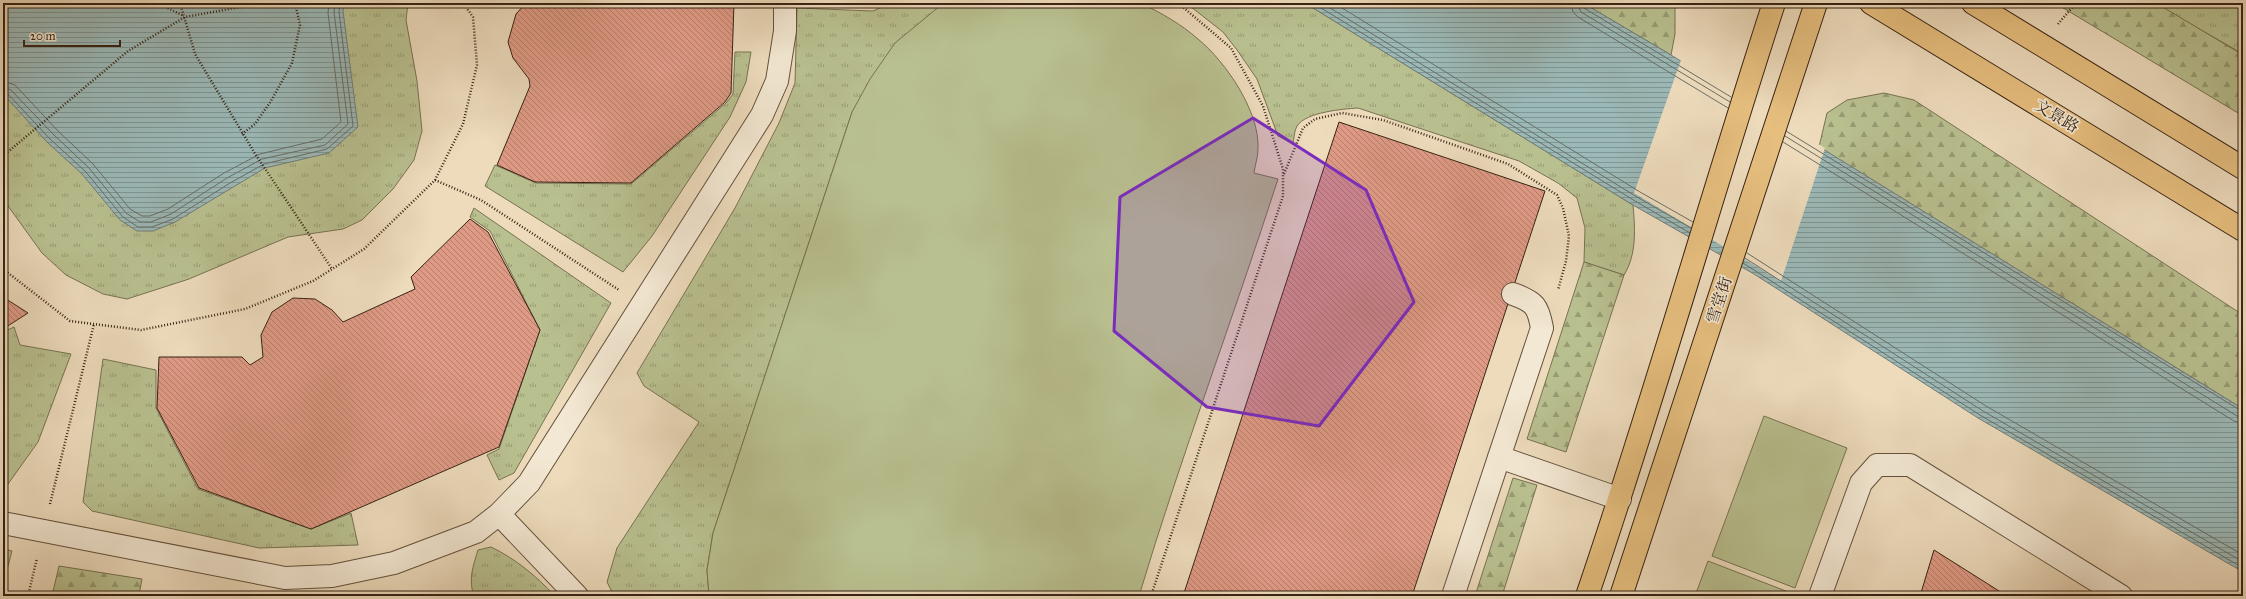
<svg xmlns="http://www.w3.org/2000/svg" width="2246" height="599" font-family="'IM FELL Great Primer','Noto Serif SC',serif">
<style>
.grass{fill:url(#grass-tufts);stroke:#787252}
.forest{fill:url(#forest-firs);stroke:#787252}
.pitch{fill:#b9c090;stroke:#787252}
.water{fill:url(#water-rules);stroke:#737d76}
.pier{fill:#eddbbc}
.lines{fill:none;stroke-linecap:round;stroke-linejoin:round}
.shore{stroke:#696e66;stroke-width:1}
.building{fill:url(#building-back-hatch);stroke:#372313}
.minor-casing{stroke:#64513d;stroke-width:24}
.major-casing{stroke:#372313;stroke-width:24}
.path{stroke:#372313;stroke-width:2.5;stroke-dasharray:1 2;stroke-linecap:butt}
.minor{stroke:#f3e8d3;stroke-width:22}
.major{stroke:#e6be7e;stroke-width:22}
.marked{fill:#7b2cbf;fill-opacity:0.2;stroke:#7b2cbf;stroke-width:3;stroke-linejoin:round}
.labels{text-anchor:middle;dominant-baseline:central;stroke-width:3.5;stroke-linejoin:round;paint-order:stroke}
.street-label{font-size:16px;fill:#372313;stroke:#f3e8d3}
</style>
<defs>
<pattern id="grass-tufts" width="24" height="20" patternUnits="userSpaceOnUse"><rect width="24" height="20" fill="#b9c090"/><path d="M3 7l-1-3M5 7V3M7 7l1-3M15 17l-1-3M17 17v-4M19 17l1-3" fill="none" stroke="#979c74"/></pattern>
<pattern id="forest-firs" width="22" height="20" patternUnits="userSpaceOnUse"><rect width="22" height="20" fill="#b9c090"/><path d="M5 1l3.5 6h-7zM16 11l3.5 6h-7z" fill="#979c74"/></pattern>
<pattern id="water-rules" width="6" height="5" patternUnits="userSpaceOnUse"><rect width="6" height="5" fill="#9bb9b8"/><path d="M0 2.5h6" fill="none" stroke="#7f9694"/></pattern>
<pattern id="building-back-hatch" width="6" height="6" patternUnits="userSpaceOnUse"><rect width="6" height="6" fill="#df9a85"/><path d="M-1 5l2 2M0 0l6 6M5-1l2 2" fill="none" stroke="#b67d6c"/></pattern>
</defs>
<rect width="100%" height="100%" fill="#eddbbc"/>
<filter id="stains"><feTurbulence type="fractalNoise" baseFrequency=".005" numOctaves="4"/><feColorMatrix values="0 0 0 0 .2 0 0 0 0 .09 0 0 0 0 .02 0 0 0 .5 -.17"/></filter>
<radialGradient id="worn" r=".72"><stop offset=".6" stop-color="#630" stop-opacity="0"/><stop offset="1" stop-color="#630" stop-opacity=".3"/></radialGradient>
<path class="grass" d="M3,3H408L406,20L417,81L422,131L414,160L393,189L362,220L343,229L288,237L189,279L127,299L103,294L66,275L42,253L3,199Z
M891,3H947L941,5L852,112L713,533L707,570L709,596H614L607,582L617,548L699,422L644,386L637,373L735,208L779,123L795,83L797,8L873,11Z
M1186,3H1305L1633,205C1635,228 1637,254 1624,275L1584,262L1585,228L1577,198L1558,183L1519,161L1358,108C1343,109 1306,112 1297,126C1294,131 1294,139 1293,144L1278,136L1257,79L1237,50L1223,32Z
M2154,3H2243V54Z
M735,52H751L746,82L730,117L652,236L623,272L485,186L495,165L536,183L631,184L726,103L733,94Z
M474,208L611,303L514,473L499,480L487,455L499,449L540,330L490,231L470,217Z
M14,327L20,345L71,354L38,442L3,491V332Z
M103,359L156,370V408L198,489L311,529L351,513L358,545L259,548L92,511L83,502Z
M491,547C516,559 536,576 555,596H474C468,580 473,566 478,550Z"/>
<path class="forest" d="M1583,3H1675V34L1671,55Z
M2055,3H2156L2243,55V116Z
M1884,93L1914,100L2243,315V409L1819,147L1827,113L1847,100Z
M1584,262L1624,275L1566,452L1527,439Z
M1513,478L1537,485L1502,596H1475Z
M3,549L12,551L3,585Z
M59,566L142,579L139,595L52,596Z"/>
<path class="pitch" d="M947,3H1141C1161,13 1181,24 1198,39C1226,62 1260,112 1258,149C1258,157 1255,165 1254,173L1278,179C1233,319 1181,456 1139,596H709L707,570L713,533L852,112L870,79L895,43L941,5Z
M1764,416L1847,448L1795,588L1712,556Z
M1708,561L1791,593L1790,596H1695Z"/>
<path class="water" d="M3,3H344L343,11L358,127L329,153L265,168L175,222L153,231H137L120,220L82,174L47,142L3,94Z
M1305,3H1583L1671,55L2243,409V572L1978,418L1754,274L1633,205Z"/>
<path class="pier" d="M1681,60L1825,148L1781,281L1634,193Z"/>
<g class="lines">
<path class="shore" d="M1313,3L1635,201L1690,233
M1322,3L1637,197L1691,228
M1334,3L1640,192L1693,222
M1571,3L1573,12L1578,17L1728,108
M1577,3L1581,12L1730,102
M1582,3L1584,8L1731,97
M3,81L15,85L58,131L93,164L130,209L142,216H150L168,209L224,173L260,154L322,139L341,122L328,13L329,3
M3,87L11,90L54,135L89,168L126,213L140,222H151L171,214L227,178L262,159L325,145L348,124L334,12L335,3
M3,92L7,93L50,139L85,171L123,217L138,227H152L173,219L230,183L264,164L327,149L353,126L339,12L340,3
M1786,131L2243,412
M1785,136L2237,416L2243,418
M1783,142L2234,421L2243,424
M1747,253L1986,406L2243,555
M1745,258L1983,411L2243,562
M1743,263L1980,415L2243,568"/>
</g>
<path class="building" d="M526,3H734L731,93L725,102L631,183L535,182L497,165L530,86L529,79L513,58L508,42L516,14Z
M1339,122L1545,191L1412,596H1183Z
M470,219L488,232L540,330L499,447L311,529L199,488L157,408L159,357H242L250,365L263,357L261,335L272,312L293,298L315,299L332,310L343,322L415,289L411,277Z
M3,297L28,313L3,329Z
M1934,550L2007,596H1920Z"/>
<g class="lines">
<defs>
<path id="minor" d="M1499,457L1620,499
M499,514L577,596
M3,523L285,578L332,576L394,563L476,532L499,514L529,483L762,115L777,81L785,31V3
M1453,596L1542,328C1538,306 1535,302 1513,294
M1820,596L1861,483L1877,465H1910L2121,596"/>
<path id="major" d="M1871,3L2243,230
M1973,3L2243,168
M1587,596C1654,400 1710,200 1774,3
M1621,596L1816,3"/>
</defs>
<use href="#minor" class="minor-casing"/>
<use href="#major" class="major-casing"/>
<path class="path" d="M157,3L184,16
M180,3L195,54L254,152L332,269
M2058,24L2076,3
M242,134L255,124L271,101L292,63L300,25L295,3
M3,156L128,51L185,17L263,3
M1284,174L1303,128L1315,119L1342,113L1383,120L1508,164L1557,195L1563,208L1569,236L1566,261L1558,290
M435,180L481,200L619,290
M3,269L70,321L141,330L245,309L313,281L364,249L435,180L463,124L477,65L473,17L463,3
M50,504L94,324
M28,596L37,558
M1151,596L1283,196V169L1263,106L1231,48L1184,8L1176,3"/>
<use href="#minor" class="minor"/>
<use href="#major" class="major"/>
</g>
<path class="marked" d="M1253,118L1366,190L1414,302L1319,426L1207,407L1114,331L1120,197Z"/>
<g class="labels">
<g class="street-label">
<text transform="translate(2057 116) rotate(31)">文景路</text>
<text transform="translate(1719 300) rotate(-72)">雪堂街</text>
</g>
</g>
<rect width="2246" height="599" fill="none" stroke="#eddbbc" stroke-width="16"/>
<rect x="4" y="4" width="2238" height="591" fill="none" stroke="#372313" stroke-width="2"/>
<rect x="8" y="8" width="2230" height="583" fill="none" stroke="#372313"/>
<path d="M24 40v6h96v-6" fill="none" stroke="#372313" stroke-width="2"/>
<text x="30" y="40" font-size="12" fill="#372313" stroke="#f3e8d3" stroke-width="3" paint-order="stroke">20 m</text>
<rect width="100%" height="100%" filter="url(#stains)"/>
<rect width="100%" height="100%" fill="url(#worn)"/>
</svg>
